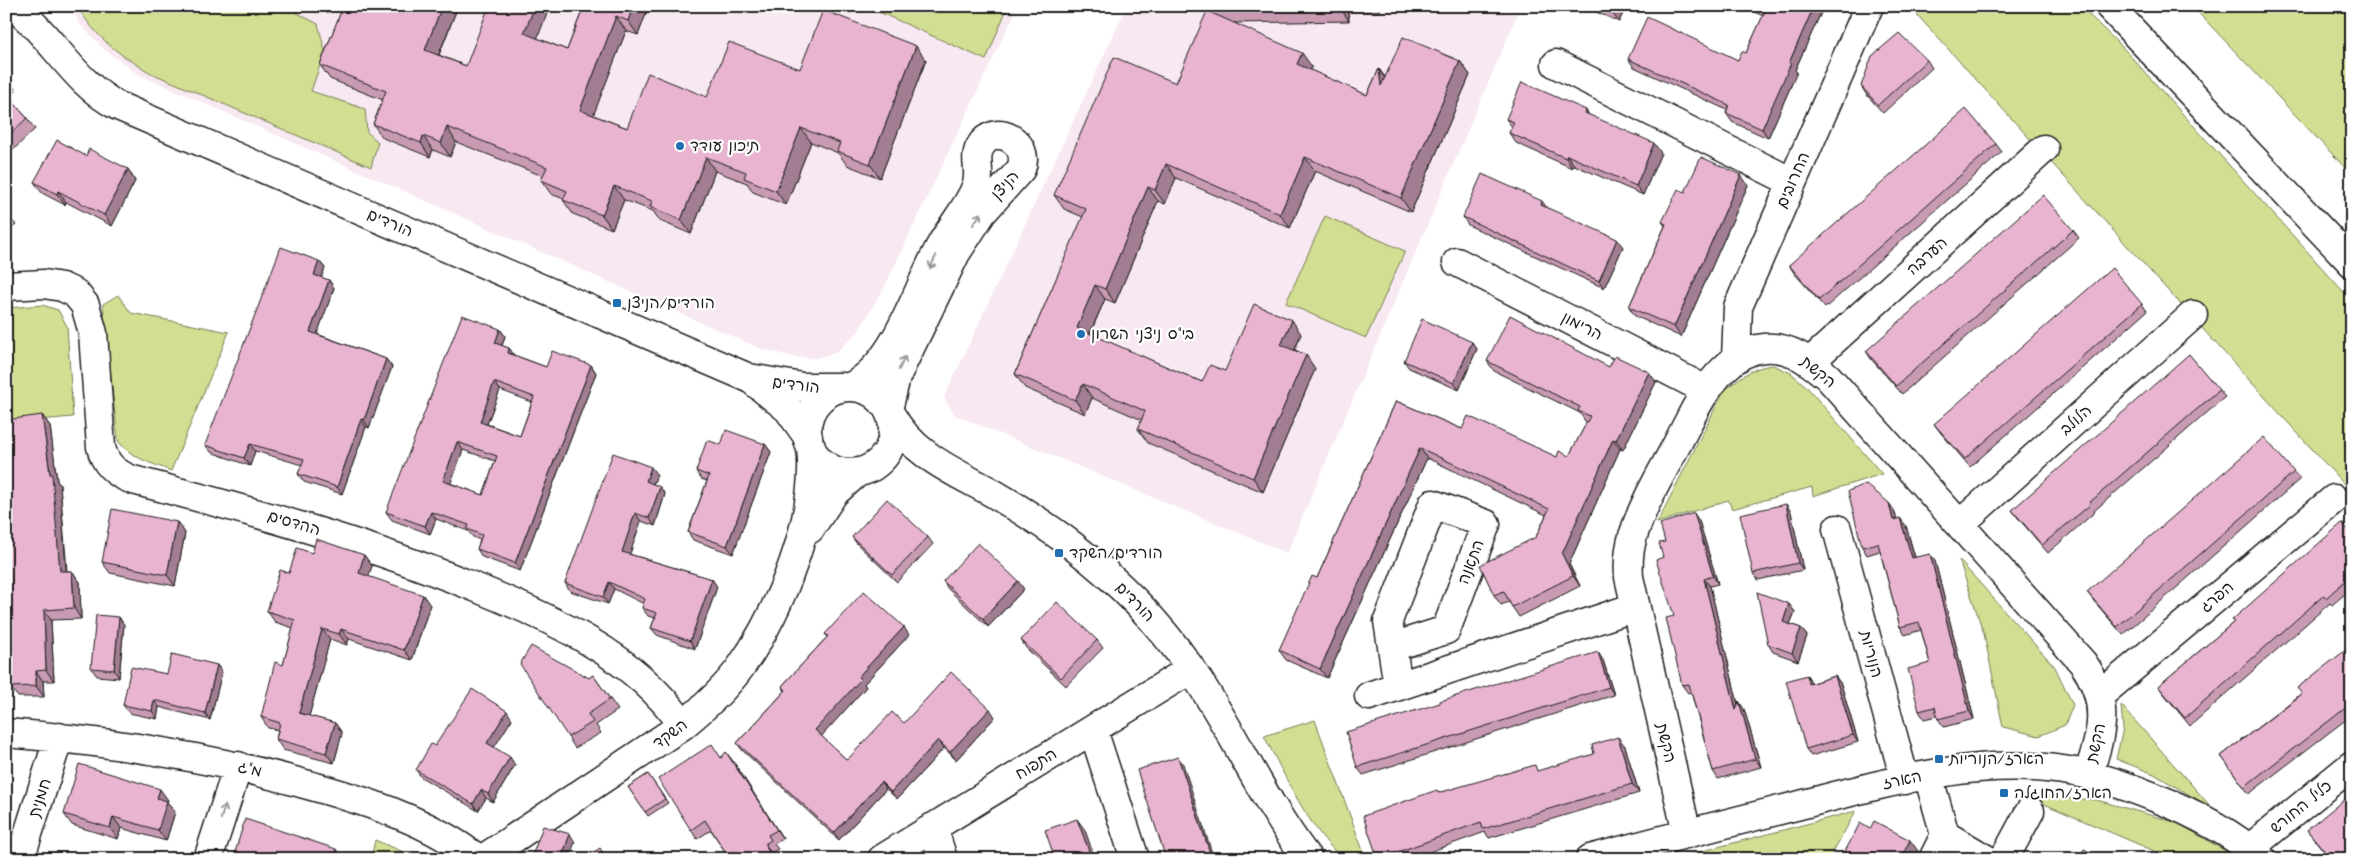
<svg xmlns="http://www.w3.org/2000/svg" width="2358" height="865" font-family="'Architects Daughter','Playpen Sans Hebrew',sans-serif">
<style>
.built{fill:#f8e8f1}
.green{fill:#d2de92;stroke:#777d57}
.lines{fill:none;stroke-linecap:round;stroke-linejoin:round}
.minor-casing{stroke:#1c1c1c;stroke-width:31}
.major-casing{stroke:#1c1c1c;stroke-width:31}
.minor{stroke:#fff;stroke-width:28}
.major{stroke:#fff;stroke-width:28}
.wall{fill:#c89bb3;stroke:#1c1c1c;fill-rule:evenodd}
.shaded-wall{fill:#a27e92;stroke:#1c1c1c}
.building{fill:#e8b4d0;stroke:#1c1c1c;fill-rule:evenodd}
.oneway{stroke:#999}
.poi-dot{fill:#1f6fb2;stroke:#fff;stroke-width:2}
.labels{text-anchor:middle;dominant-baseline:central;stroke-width:4.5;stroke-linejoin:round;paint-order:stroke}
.poi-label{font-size:16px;fill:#1c1c1c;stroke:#fff;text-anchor:start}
.street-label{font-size:16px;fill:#1c1c1c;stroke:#fff}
</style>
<rect width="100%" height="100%" fill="#fff"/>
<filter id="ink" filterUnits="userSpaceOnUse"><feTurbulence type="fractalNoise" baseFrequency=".02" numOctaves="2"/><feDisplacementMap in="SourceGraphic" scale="10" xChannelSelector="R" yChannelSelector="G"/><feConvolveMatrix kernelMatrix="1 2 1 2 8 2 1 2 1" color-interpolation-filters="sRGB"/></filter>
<g filter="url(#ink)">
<path class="built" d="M71,6H1018L884,288L858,332L835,353L816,358L794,357L761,349L138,74L105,50L79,23Z
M1127,6H1521L1287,553L955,415L944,398Z"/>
<path class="green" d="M77,6H284L318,24L325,51L311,91L365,109L367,132L378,142L371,167L151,73C118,54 97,39 77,6Z
M870,6H1008L986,60L870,8Z
M1909,6H2080L2124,49L2352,301V493Z
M2192,6H2352V175Z
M1325,216L1405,251L1366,338L1286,303Z
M118,295L131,313L229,332L171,471C151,463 131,458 118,441L103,304Z
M42,305L58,310L67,326L73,417L6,423V308Z
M1773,365L1791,373L1806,386L1882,474L1813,496L1812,487L1732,509L1728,500L1657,523L1724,391C1739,378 1752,367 1773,365Z
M1959,560L2055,667L2073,705L2065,725L2039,736L2003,727L1984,634Z
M2121,705L2212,808L2154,774L2116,759L2123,729Z
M1315,720L1366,859H1343C1307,826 1287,779 1264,736Z
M2023,795L2097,800L2178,823L2239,859H2173Z
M1856,811L1829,859H1672Z
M375,840L420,859H371Z"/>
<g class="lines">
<defs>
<path id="minor" d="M12,6C53,35 71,81 118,106L749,378L802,387H843
M1556,64L1792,182
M1457,262L1706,390
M6,286L44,284L62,287L75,293L85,305L93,333L101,447C105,465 116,474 133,480C248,510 361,541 472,586C550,618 634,654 683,725
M1736,359L1738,307L1869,6
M1810,362L2044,149
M752,380L788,409L808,437
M850,387C898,363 916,288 942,243C953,224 968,207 976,187C982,172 973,159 980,147C994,121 1032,142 1021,169L982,213L956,253L896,377L888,410
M807 430a43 43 0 1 1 86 0a43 43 0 1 1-86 0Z
M891,415C913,455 953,471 991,492C1020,509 1047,526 1073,546C1117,580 1157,620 1189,666C1232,728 1262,799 1308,859
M1960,524L2193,315
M810,529L834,493L858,472
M1837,529L1905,780
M1392,647L1446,630L1486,524L1433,504L1388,621L1398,686
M2100,695L2334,499
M1369,696L1635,607
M1093,730L1135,859
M6,733C110,741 212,757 312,786C369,802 431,822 478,859
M1928,775L1945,835L1986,859
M933,827L943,859
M1687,834L1629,577C1628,563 1629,549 1633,536C1643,504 1660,476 1676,446C1690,420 1702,390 1724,369C1734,359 1749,349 1764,348C1789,345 1809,361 1828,377L2083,663C2111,703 2102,732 2088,775
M2249,849L2352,765
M20,859L59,737
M208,859L238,766
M483,859L683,725C704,708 724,690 740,668C780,612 819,516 811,447
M882,859L1191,669
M1590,859C1657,841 1724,824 1792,807C1883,784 1980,754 2075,772C2102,777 2129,787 2154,797C2192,812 2231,832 2262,859
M1933,859L1945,835
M2004,859L2030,811"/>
<path id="major" d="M2109,6L2352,263"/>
</defs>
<use href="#minor" class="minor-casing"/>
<use href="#major" class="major-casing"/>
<use href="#minor" class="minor"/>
<use href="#major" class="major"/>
</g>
<path class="wall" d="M327,6H458L439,55L466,66L537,38L567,50L584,6H649L638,35L626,31L593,115L627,128L707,97L800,69L926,60L880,178L847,165L838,153L811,142L786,205L753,192L747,183L715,171L691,234L660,221L653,211L624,200L612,229L573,214L563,200L564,199L551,194L541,180L543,176L456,142L450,157L433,150L430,157L383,138L373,124L383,100L330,79L320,65L341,12Z
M660,6H673L671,11Z
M1208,6H1379L1380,11H1348L1349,21L1234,23L1312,67L1310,70L1367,95L1379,69L1385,77L1460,61L1470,75L1411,212L1315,171L1290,228L1176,178L1165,204L1158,201L1115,303L1105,299L1090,334L1202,382L1301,334L1295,350L1306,355L1315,369L1263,492L1148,443L1138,429L1142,420L1092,398L1085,414L1025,388L1015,374L1083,217L1064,209L1054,195L1176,83L1209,12L1207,9Z
M1424,6H1435L1428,11Z
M1583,6H1626L1619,22Z
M1742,6H1824L1795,70L1797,72L1768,138L1732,122L1726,113L1727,110L1634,67L1628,59L1738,60L1746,53L1763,16Z
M1927,60L1932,68L1883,113L1866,94L1861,86Z
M6,75L16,91L9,97L27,118L35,129L10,153L6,150Z
M1586,110L1589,115L1661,153L1643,195L1574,165L1572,168L1516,143L1509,133L1512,127L1506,119Z
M1996,144L2002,152L1825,308L1794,273L1789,265Z
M86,156L128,169L135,181L112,226L66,202L65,205L42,193L34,182Z
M1748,185L1681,337L1635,316L1629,307L1665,226L1662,222Z
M1547,208L1623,247L1604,288L1468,225L1463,217Z
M6,213L16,225L6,233Z
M2073,230L2079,238L1902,394L1871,359L1866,351Z
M319,261L325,268L321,278L329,280L334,288L317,334L386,359L392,367L369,428L366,427L342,494L304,482L298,474L302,465L255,451L250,466L211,452L205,445Z
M2142,304L2147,311L1970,467L1940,432L1934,424Z
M500,329L505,336L502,346L509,348L514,355L546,367L591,365L596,373L520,571L482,557L477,549L480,540L473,537L468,531L436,519L430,534L392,520L386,512ZM500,390L532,402L520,436L487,424ZM463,450L495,461L483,495L450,483Z
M1472,342L1477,349L1459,390L1409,368L1404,361Z
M1487,361L1609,367L1656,382L1623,450L1620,449L1569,564L1580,586L1519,617L1509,602L1501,605L1494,595L1536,537L1546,515L1427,458L1327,678L1286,660L1279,650L1317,578L1396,401L1462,429L1557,457L1569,456L1587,422L1585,421L1580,413L1494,371Z
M2219,390L2225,397L2094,511L2095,512L2048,553L2018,518L2012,510Z
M42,415L50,426L57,481L60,485L67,571H72L80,582L81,619L51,620L54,681H43L44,697H18L13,691H6V579H9Z
M765,444L771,452L733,554L693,540L688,532L707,481L701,479L696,471L721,445Z
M2294,472L2300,479L2123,635L2093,600L2087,592Z
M657,475L653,484L665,494L655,526L641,521L629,554L712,579L717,587L695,649L657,635L651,628L655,618L648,616L642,608L644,604L614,589L608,604L570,591L565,583Z
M1786,504L1791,512L1803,570L1758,580L1753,573Z
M1894,510L1897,519L1900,518L1906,526L1915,557L1935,561L1974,719L1944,727L1938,719L1937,716L1924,719L1919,711L1930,663L1921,630L1905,635L1900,627L1880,551L1867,555L1862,547Z
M1699,521L1718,584L1710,586L1738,704L1744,709L1761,767L1718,779L1713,771L1691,692L1688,693L1682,685L1674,616L1663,557L1665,542Z
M177,522L185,533L175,586L110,573L102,562Z
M2352,534V588L2332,605L2330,603L2190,726L2164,694L2158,686L2234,622Z
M852,537H928L933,544L897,582L857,544Z
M312,553L364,555L372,566L368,576L430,605L412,660L349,639L347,645L330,639L309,716L335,723L342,733L334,763L283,750L276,739L278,730L268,728L261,717L283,665L293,628L275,622L267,611L289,573Z
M943,581L1024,589L988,627L948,589Z
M1789,604L1795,612L1790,624L1801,628L1807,636L1798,661L1773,652L1768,644Z
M119,617L124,625L119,678L97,676L91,668Z
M825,634L909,635L864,684L866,687L821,736L847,760L904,723L995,717L956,760L944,748L897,799L886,789L839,840L742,750L737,743L785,691L782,686L827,637Z
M1021,640H1097L1103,648L1066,686L1026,648Z
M2352,645V715L2249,794L2221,756L2301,694Z
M1603,660L1614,695L1363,775L1357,767Z
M217,665L222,672L210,720L159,707L157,719L129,713L123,705L167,674Z
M593,675L618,710L596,725L601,733L575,748L568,737L589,678Z
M1835,676L1841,684L1858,742L1811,756L1806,749L1812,683Z
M512,719L494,747L515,765L493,802L486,798L478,811L421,777L416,770L435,746Z
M1625,746L1639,793L1489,838L1485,832L1410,859H1378L1438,793L1539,771Z
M721,757L733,761L783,839L774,844L778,849L771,853L774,859H730L711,830L697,839L691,830Z
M648,774L668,803L648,816L628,787Z
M168,800L167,802L175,812L166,841L121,828L118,839L72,825L64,814Z
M2307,830L2352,859H2330Z"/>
<path class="shaded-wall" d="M442,6H458L435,64L425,50Z
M535,6H550L534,47L524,33Z
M633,6H649L638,35L628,21Z
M668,6H673L671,11Z
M1339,6H1345L1348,11L1349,21Z
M1617,6H1626L1619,22L1613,14Z
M1814,6H1824L1795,70L1797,72L1768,138L1762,129L1789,63Z
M616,16L626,31L590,124L580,110Z
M916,46L926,60L880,178L870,164Z
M1302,53L1312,67L1307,78L1297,64Z
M1460,61L1470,75L1411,212L1401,198Z
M1379,69L1388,83L1381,86Z
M6,75L16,91L6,76Z
M447,127L456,142L450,157L441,143Z
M801,128L811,142L786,205L776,191Z
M423,136L433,150L430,157L421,143Z
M1654,143L1661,153L1643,195L1636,186Z
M1567,155L1574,165L1572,168L1566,158Z
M706,157L715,171L691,234L681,220Z
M1305,157L1315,171L1290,228L1280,214Z
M1166,164L1176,178L1165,204L1155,190Z
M128,169L135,181L112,226L104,215Z
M1741,175L1748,185L1681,337L1674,327Z
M614,186L624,200L612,229L602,215Z
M1148,187L1158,201L1115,303L1105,289Z
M58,191L66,202L65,205L57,194Z
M1542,201L1548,209L1541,205Z
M1617,239L1623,247L1604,288L1599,281Z
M319,261L325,268L319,283L314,275Z
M329,280L334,288L315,340L310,332Z
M1095,285L1105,299L1086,342L1077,328Z
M1292,320L1301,334L1291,359L1281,345Z
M500,329L505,336L500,351L495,343Z
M1472,342L1477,349L1459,390L1454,383Z
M509,348L515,356L508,353Z
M1306,355L1315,369L1263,492L1253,478Z
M386,359L392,367L369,428L364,420Z
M591,365L596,373L520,571L515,563Z
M1649,372L1656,382L1623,450L1616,440Z
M494,382L500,390L485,429L480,422Z
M1083,384L1092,398L1085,414L1075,400Z
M42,415L50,426L57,481L60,485L67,582L60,571L50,474Z
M361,419L366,427L342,494L337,487Z
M1613,439L1620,449L1569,564L1580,586L1573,576L1562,554Z
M457,442L463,450L449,488L443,481Z
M250,444L255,451L250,466L244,458Z
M765,444L771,452L733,554L727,546Z
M1420,448L1427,458L1327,678L1320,669Z
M651,467L657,475L651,489L646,481Z
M660,487L665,494L655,526L649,518Z
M1889,503L1894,510L1899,528L1893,520Z
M1786,504L1791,512L1803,570L1798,563Z
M431,512L436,519L430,534L425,526Z
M635,513L641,521L628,560L622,552Z
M1694,513L1699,521L1718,584L1713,576Z
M1900,518L1906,526L1917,566L1912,558Z
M177,522L185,533L175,586L167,575Z
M1930,554L1935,561L1974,719L1969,711Z
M364,555L372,566L366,584L359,573Z
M72,571L80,582L81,619L74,608Z
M712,579L717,587L695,649L690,641Z
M1704,579L1710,586L1741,717L1736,710Z
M1018,581L1024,589L988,627L983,619Z
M609,582L614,589L608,604L603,597Z
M423,595L430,605L412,660L404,650Z
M1789,604L1795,612L1788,629L1783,622Z
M44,610L51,620L54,681L46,670Z
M119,617L124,625L119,678L114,670Z
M904,627L909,635L864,684L866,687L820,738L815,730L858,677Z
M1801,628L1807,636L1798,661L1792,653Z
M322,629L330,639L307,724L299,713Z
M341,629L349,639L347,645L339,634Z
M1598,652L1603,660L1614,695L1609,687Z
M217,665L222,672L210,720L205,713Z
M36,671L43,681L44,697L36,686Z
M1807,675L1812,683L1809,684Z
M1835,676L1841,684L1858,742L1853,735Z
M154,700L159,707L157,719L152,711Z
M1739,701L1744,709L1761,767L1755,759Z
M990,709L995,717L956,760L950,752Z
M507,711L512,719L492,751L487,743Z
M335,723L342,733L334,763L326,753Z
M1618,737L1625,746L1639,793L1632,784Z
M938,740L944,748L897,799L891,792Z
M726,752L733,761L783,839L777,830Z
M510,757L515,765L493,802L488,794Z
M1178,757L1183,764L1214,859H1212Z
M881,782L886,789L839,840L834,833Z
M160,789L168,800L167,802L175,812L166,841L158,830L157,798Z
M481,790L486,798L478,811L473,804Z
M113,817L121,828L118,839L110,828Z
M1077,819L1085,830L1095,859H1092Z
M570,834L575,842L569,859H561Z
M1910,840L1918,851L1914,859H1907L1903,854Z
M765,844L771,853L774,859H772Z
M336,849L343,859H333Z"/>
<path class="building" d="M343,6H442L425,50L466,66L489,6H535L524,33L567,50L584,6H633L628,21L616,16L580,110L627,128L648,73L707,97L729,42L800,69L823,10L916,46L870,164L837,151L840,143L801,128L776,191L744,178L746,172L706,157L681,220L650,207L652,201L614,186L602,215L563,200L567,191L541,180L547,167L447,127L441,143L423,136L421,143L373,124L386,91L320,65Z
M1208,6H1339V7L1207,9Z
M1595,6H1617L1613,14Z
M1755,6H1814L1789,63H1791L1762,129L1726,113L1729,105L1628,59L1647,17L1738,60L1742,51L1746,53L1765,11Z
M1207,11L1302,53L1297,64L1367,95L1379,69L1381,86L1403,37L1460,61L1401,198L1305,157L1280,214L1166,164L1155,190L1148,187L1105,289L1095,285L1077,328L1202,382L1210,365L1225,371L1254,304L1292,320L1281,345L1306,355L1253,478L1138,429L1145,411L1083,384L1075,400L1015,374L1086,209L1054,195L1114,57L1176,83Z
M1899,33L1927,60L1878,105L1861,86L1872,56Z
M1522,82L1586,110L1585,113L1654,143L1636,186L1567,155L1566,158L1509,133L1514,122L1506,119Z
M6,94L27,118L6,138Z
M1966,109L1996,144L1819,300L1789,265Z
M57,140L86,156L89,149L128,169L104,215L58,191L57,194L34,182Z
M1701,157L1741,175L1674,327L1629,307L1666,224L1662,222L1678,189L1685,192Z
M1482,174L1542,201L1541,205L1617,239L1599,281L1463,217Z
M2043,195L2073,230L1896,386L1866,351Z
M6,213L10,218L6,221Z
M281,247L319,261L314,275L329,280L310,332L386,359L364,420L361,419L337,487L298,474L304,459L250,444L244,458L205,445Z
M2112,268L2142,304L1965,459L1934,424Z
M462,315L500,329L495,343L509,348L508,353L546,367L552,351L591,365L515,563L477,549L482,535L467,529L469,525L431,512L425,526L386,512ZM494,382L534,397L520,436L480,422ZM457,442L497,456L483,495L443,481Z
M1510,315L1609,367L1615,356L1649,372L1616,440L1613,439L1562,554L1573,576L1512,607L1504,591L1494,595L1480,565L1536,537L1549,509L1420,448L1320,669L1279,650L1312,576L1317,578L1396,401L1462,429L1468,416L1557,457L1559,451L1569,456L1590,416L1578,411L1580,407L1487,361Z
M1422,319L1472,342L1454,383L1404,361Z
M2189,354L2219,390L2089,503L2090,505L2042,545L2012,510Z
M42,415L50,474H52L60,571H72L74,608L44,610L46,670L36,671V686L10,687L11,680H6V579H9L6,543V420Z
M726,430L765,444L727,546L688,532L709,476L696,471L707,440L721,445Z
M2264,437L2294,472L2117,627L2087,592Z
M613,453L651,467L646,481L660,487L649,518L635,513L622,552L712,579L690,641L651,628L657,613L642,608L645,599L609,582L603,597L565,583Z
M1866,484L1889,503L1893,520L1900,518L1912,558L1930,554L1969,711L1938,719L1935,707L1919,711L1908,669L1930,663L1919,622L1900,627L1878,543L1862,547L1848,491Z
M887,499L928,537L892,575L852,537Z
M1786,504L1798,563L1753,573L1740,514Z
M112,509L177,522L167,575L102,562Z
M1694,513L1713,576L1704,579L1736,710L1739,701L1755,759L1713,771L1689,684L1682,685L1666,618L1674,616L1656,560L1663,557L1659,543L1665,542L1660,524Z
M2342,523L2352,534V584L2347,579L2326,598L2324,595L2185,718L2158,686L2234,622L2232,620Z
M316,539L364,555L359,573L423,595L404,650L341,629L339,634L322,629L299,713L335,723L326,753L276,739L280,723L261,717L275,662L283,665L295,620L267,611L280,570L289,573L297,548L312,553Z
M978,543L1018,581L983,619L943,581Z
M864,591L904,627L858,677L861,679L815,730L847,760L892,712L904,723L951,672L990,709L950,752L938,740L891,792L881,782L834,833L737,743L786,690L782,686L828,636L825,634Z
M1757,592L1789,604L1783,622L1801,628L1792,653L1768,644Z
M1057,602L1097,640L1061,678L1021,640Z
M96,615L119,617L114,670L91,668Z
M2352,645V703L2244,787L2221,756L2302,694L2297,688Z
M531,646L589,678L593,675L610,699L588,714L593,722L568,737L520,664Z
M1598,652L1609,687L1357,767L1346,732L1440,703V701Z
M172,654L217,665L205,713L154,700L152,711L123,705L131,667L167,674Z
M1807,675L1809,684L1835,676L1853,735L1806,749L1786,681Z
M472,689L507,711L487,743L510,757L488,794L481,790L473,804L416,770L431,744L435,746Z
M1618,737L1632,784L1483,829L1481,822L1378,859L1363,816L1437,790L1438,793L1535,765L1537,771L1594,754L1592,745Z
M712,744L721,758L726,752L777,830L768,835L771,840L765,844L772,859H730L705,820L691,830L658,779Z
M1178,757L1212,859H1166L1137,770Z
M79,764L160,789L157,798L167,801L158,830L113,817L110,828L64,814Z
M648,774L665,799L645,812L628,787Z
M2352,793V858L2331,859L2307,830Z
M245,819L336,849L333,859H233Z
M1077,819L1092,859H1055L1045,830Z
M1874,821L1910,840L1903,854L1912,859H1841L1860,823L1870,829Z
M543,826L570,834L561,859H542L532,856Z
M600,848L606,859H584Z
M2084,849L2103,859H2079Z"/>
<defs><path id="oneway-shaft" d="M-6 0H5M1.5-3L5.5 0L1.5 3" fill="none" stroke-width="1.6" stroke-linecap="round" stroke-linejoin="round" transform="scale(1.25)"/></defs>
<g class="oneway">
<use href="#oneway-shaft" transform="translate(977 219) rotate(-56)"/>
<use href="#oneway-shaft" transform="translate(933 262) rotate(116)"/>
<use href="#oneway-shaft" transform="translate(902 363) rotate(-65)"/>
<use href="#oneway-shaft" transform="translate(223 812) rotate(-72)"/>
</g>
</g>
<g class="poi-dot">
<circle cx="680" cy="146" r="5"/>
<rect x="612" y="298" width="10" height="10" rx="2.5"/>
<circle cx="1081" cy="334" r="5"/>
<rect x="1054" y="548" width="10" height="10" rx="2.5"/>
<rect x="1934" y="754" width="10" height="10" rx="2.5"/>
<rect x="1999" y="788" width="10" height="10" rx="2.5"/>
</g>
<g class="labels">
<g class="poi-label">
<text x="690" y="146">תיכון עודד</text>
<text x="627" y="303">הורדים/הניצן</text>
<text x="1091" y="334">בי"ס ניצני השרון</text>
<text x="1069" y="553">הורדים/השקד</text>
<text x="1949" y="759">הארז/הנוריות</text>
<text x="2014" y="793">הארז/החוגלה</text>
</g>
<g class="street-label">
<text transform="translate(1793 180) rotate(-66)">החרובים</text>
<text transform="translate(1005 185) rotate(-48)">הניצן</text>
<text transform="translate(390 223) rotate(23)">הורדים</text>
<text transform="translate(1927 256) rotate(-42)">הערבה</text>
<text transform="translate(1582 326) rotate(27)">הרימון</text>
<text transform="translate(1818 372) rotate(40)">הקשת</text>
<text transform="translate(796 385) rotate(7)">הורדים</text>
<text transform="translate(2076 420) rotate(-42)">הלולב</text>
<text transform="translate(294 523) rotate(16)">ההדסים</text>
<text transform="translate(1471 562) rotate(-69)">התאנה</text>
<text transform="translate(2217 597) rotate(-40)">הפרג</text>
<text transform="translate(1135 602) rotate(46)">הורדים</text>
<text transform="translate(1871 654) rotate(75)">הנוריות</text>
<text transform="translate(670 734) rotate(-36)">השקד</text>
<text transform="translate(1666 743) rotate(77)">הקשת</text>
<text transform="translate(2096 743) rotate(-77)">הקשת</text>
<text transform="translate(1036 764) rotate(-31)">התפוח</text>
<text transform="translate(250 769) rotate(14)">מ"ג</text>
<text transform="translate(1902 780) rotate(-12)">הארז</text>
<text transform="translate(40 798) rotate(-72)">חמנית</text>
<text transform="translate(2301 807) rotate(-39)">כליל החורש</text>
</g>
</g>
<rect width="2358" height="865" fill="none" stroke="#fff" stroke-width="25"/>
<rect x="12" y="12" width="2333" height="840" fill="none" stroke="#1c1c1c" stroke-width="2" filter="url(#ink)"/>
</svg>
